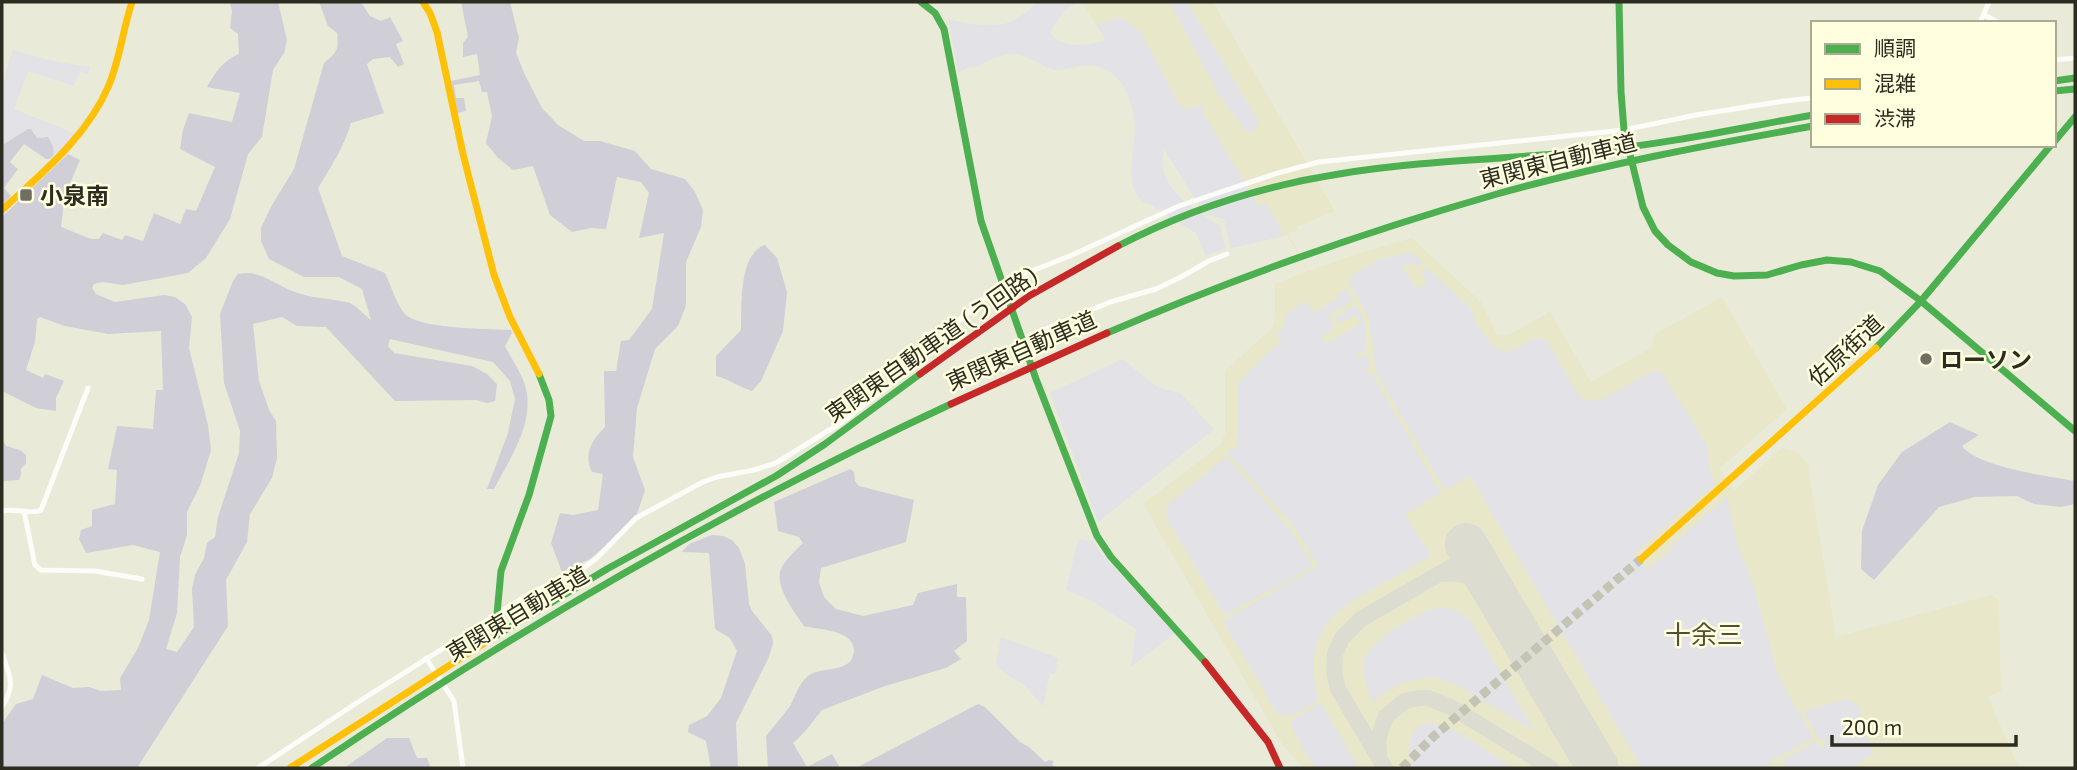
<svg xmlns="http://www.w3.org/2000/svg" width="2077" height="770" font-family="'Exo 2','Noto Sans JP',sans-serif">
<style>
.built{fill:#e8e7ca}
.green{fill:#e3e2e6}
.forest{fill:#d0ced7}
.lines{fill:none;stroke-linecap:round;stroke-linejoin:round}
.taxiway{stroke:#dcdcd1;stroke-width:16}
.runway{stroke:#dcdcd1;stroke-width:42}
.highway-tunnel{stroke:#c4c4b4;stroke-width:9;stroke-dasharray:9 4.5;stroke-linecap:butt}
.street{stroke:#fcfcf9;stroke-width:5}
.fast{stroke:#4caf50;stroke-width:7}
.slow{stroke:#ffc107;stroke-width:7}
.jam{stroke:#c62828;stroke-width:7}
.poi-dot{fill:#6f6e61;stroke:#fffede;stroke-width:2.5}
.labels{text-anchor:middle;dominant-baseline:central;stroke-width:5;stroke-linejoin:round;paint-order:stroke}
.street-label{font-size:23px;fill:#2d2c20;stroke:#fffede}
.poi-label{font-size:23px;font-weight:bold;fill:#2d2c20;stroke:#fffede;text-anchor:start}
.quarter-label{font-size:26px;fill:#515035;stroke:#fffede}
</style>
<rect width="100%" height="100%" fill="#eaead9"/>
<path class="built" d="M1082,2H1213L1335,211L1297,227L1298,230L1288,234L1309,271L1359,253L1412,238L1481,302L1497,334L1508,335L1550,312L1591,382L1652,347L1655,334L1722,297L1787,409L1719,469L1735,490L1782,448L1798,452L1808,465L1836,637L1991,595L1999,600L2001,691L1988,697L2019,768H1304L1283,746L1143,504L1221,444L1225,434V371L1272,328L1275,314V284L1308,271L1287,235L1231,248L1224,219L1204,213L1166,140Z"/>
<path class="green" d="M1037,2H1078L1063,12L1050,32C1061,51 1088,44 1106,41L1097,25L1119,17L1140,31L1180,106L1187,110L1202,104L1204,109L1202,111L1259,206L1266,203L1281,228L1278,230L1285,236L1231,248L1224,219L1204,213L1164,149C1154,187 1193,208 1220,226L1225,248L1206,256L1196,233L1156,209L1153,205C1119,201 1136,146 1135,125C1133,101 1122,71 1096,66C1081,63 1068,71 1054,70C1048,69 1040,63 1034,61C1008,47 999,56 974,68L970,67L958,73L948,19C963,24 996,28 1010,22C1021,18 1029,10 1037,2Z
M1169,2H1187L1259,122L1255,131L1247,132L1219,95Z
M13,50L53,61L90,67L88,74L80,71L74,86L28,71L14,109L74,133L64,147L54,155L53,146L45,136L37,138L25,130L2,145C2,111 0,81 13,50Z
M1408,253L1413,254L1422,263L1420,266L1417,267L1414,262L1402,267L1417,289L1427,282L1422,272L1424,269L1431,271L1470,308C1474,314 1474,318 1477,324C1482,333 1494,350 1505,351C1521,353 1529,332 1546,340L1579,396L1586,401L1603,399L1653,371L1662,373L1707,445L1710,474L1716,483L1634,553L1647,570L1666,555L1673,545L1727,497L1736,540L1753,585L1779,678L1812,735V739L1771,760L1772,763L1767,766L1768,768H1642L1470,476L1445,490L1376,372L1369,318L1350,284L1351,278L1356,273L1378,260Z
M1346,289L1353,300L1329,315L1335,327L1322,336L1326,344L1360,324L1356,315L1338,323L1335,317L1356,305L1364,319L1367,349L1354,356L1356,359L1368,353L1369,369L1364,371L1365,374L1371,372L1441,493L1405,514L1431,556C1413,566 1396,576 1378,586C1366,593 1352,600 1341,609C1314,632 1307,667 1319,699C1306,707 1288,725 1275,710L1223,621L1318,566L1291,522L1227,453L1237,446L1238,442V382L1281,341L1277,332L1284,328L1285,315L1307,301L1313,313L1338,298L1337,294Z
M1122,359L1159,388L1180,393L1214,429L1098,522L1050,393Z
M1226,457L1291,531L1313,566L1225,615L1168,521L1166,510L1169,504Z
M1078,539L1093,541L1101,553L1175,633L1131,667L1136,629L1090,600L1066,590Z
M1443,607L1456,610L1471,621L1534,730L1456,685L1437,678H1427L1406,681L1385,692L1373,702C1368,690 1360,671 1365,658C1372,639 1423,609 1443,607Z
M1001,637L1058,658L1055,674H1050L1043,706L1022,683L1008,676L996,665Z
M1847,699L1856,703L1858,707L1873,754L1851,768H1783L1785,767L1783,760L1815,742L1820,748L1827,744L1825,739L1820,741L1804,711Z
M1321,703L1359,768H1317L1307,756L1290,724L1293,719Z
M1430,723C1453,725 1492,754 1511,768H1413C1407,751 1406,736 1422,724Z"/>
<path class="forest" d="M230,2H278L287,40L284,53L273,70L262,137L248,154L230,219L206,258L188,273L123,285L103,282L94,284L92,288L96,294L115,302L164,295L175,297L185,304L192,317L189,348L208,425L211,450L200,486L187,512V535L180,557L177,613L166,649L177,652L194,627L192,589L195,575L204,558L207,543L215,537L218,517L239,453L240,431L224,383L220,314L233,281L238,274C259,269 276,285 295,292C314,299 332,298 350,303C357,306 365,316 371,320L362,289L339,277H304L269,259L261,241V228L272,205L294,169L324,63C337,52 339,50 337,33L328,26L319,2H361L370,16L381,21L390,17L403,41L396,44L404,64L398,67L390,57L373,59L367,64L384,113L351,123C344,147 331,167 318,188L342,256L385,273C391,286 396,302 404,313C416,329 490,329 511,330L512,333L505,346C511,358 521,372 525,385C536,422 510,458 494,489H487L508,433L515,399L510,381L493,362L390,339L388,346L394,353L472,366L487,374L497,384L495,401L487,403L476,400L395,401L326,327L297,326L282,317L253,324L259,381L269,410L276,421L277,458L272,478L250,514L247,542L226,580L228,626L137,768H2V724L16,704L33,699L42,675L73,688L89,687L101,691L121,690L120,678L138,648L149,620L160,552L133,545L86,553L79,539L81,530L92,526V510L115,504L117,470L108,469L117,426L153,429L156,390H163L161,331L108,334L65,326L40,317L37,319L35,342L26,370L43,378L45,374L64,381L56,398V411L36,408L2,391V217L68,154L80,160L65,195L61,227L91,239H99L103,233L122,240L125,235L143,241L154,213L180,224L186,209L196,211L215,167L180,149L183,130L189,113L232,122L240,93L207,87C215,72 223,61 239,54L238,34L230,28L232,11Z
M461,2H510L519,38L516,53L525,75L542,108L558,125L584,141H600L635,151L651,169L685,179L695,192L703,210L701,227L686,262V306L678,326L655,349L637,408L633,457L645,490L637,514L605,546L590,559L562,572L551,543L560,513L573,515L598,510L603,474L592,472C583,454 592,440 605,427L604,371H616L621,341L629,340L652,309L664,233L639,238L649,193L641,182L617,177L606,229L591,228L572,232L550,215L533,166L513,170L498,158L486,143L492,116L487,92H482L479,81L454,85L456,98H464L466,111L457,113L451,81L480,75L477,54L463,57V43L468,37Z
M28,129H31L37,138L48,137L53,146L54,155L50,159H46L24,144L10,162L18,169L4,188L11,196L2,205V145Z
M765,245L777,258L787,292L783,331L761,381L752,391C739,387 729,379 716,376V356L741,330C742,307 738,254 765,245Z
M1950,422L1979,435L1962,446C1977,467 2048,476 2075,481V504L2061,507L2034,504L2017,496L1975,497L1939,507L1874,580L1861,569L1862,531L1878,485L1902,452Z
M2,439L6,446L20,450L26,455V463L21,469V474L19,480L2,481Z
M850,469L854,472L855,481L859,486L914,500L906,542L821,568L819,582L824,597L836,609L863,616L913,605L918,593L957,584V597H966L967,641L954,651L961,659L946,668L885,686L822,710C811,723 807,731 793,743L807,767L832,754L840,768H768L766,736C774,726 783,716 790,706C795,697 799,684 806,678C817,667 835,672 847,664C851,662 854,656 854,650C852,629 819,630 804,626C795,613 774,586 781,569C785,560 796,550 803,543L799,537L778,531L774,502Z
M712,535L723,536L732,540L739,548L745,564L749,604L752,611L772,636L773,644L768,659L736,723L738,768H711L706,741L688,732L689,725L707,716L721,698L737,651L730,638L715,629L709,553L682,552L689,544Z
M978,704L985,707L1020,742L1029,747L1045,762L1049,760L1054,761L1052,765L1058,768H856Z
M387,738H409L417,758H427L431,768H347V766Z"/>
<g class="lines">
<path class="taxiway" d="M1442,574C1463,572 1480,577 1494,592
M1586,747L1587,768
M1379,757L1378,739L1386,716L1405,701L1420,698H1428L1451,707L1551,768
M1385,768L1338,689L1334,672L1335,654L1342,638L1361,619L1472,555"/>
<path class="runway" d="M1466,544L1598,768"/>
<path class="highway-tunnel" d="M1402,768L1434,736L1641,559"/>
<path class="street" d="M1984,15L2000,23
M1980,23L1989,2
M2054,60L2075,58
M1022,339L1110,302L1156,289L1181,277L1209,261L1227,254
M2,511C14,508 32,515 41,510L88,388
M24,511L35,565L41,570L95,571L142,579
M2,653C10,676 16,686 2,707
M426,658L454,701L463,768
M258,768L355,704L529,594L585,567L597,558L636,518L703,482L717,477L754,470L776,463L839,424L912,368L947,331L1002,283L1072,255L1179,206L1278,173L1319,162L1624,130L1696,115L1784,101L1813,98"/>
<path class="fast" d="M921,2L935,13L944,29L981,221L1036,379L1097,536L1111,557L1205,662
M1619,2L1621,92L1624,130L1643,207L1655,231L1668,245L1691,262L1717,273L1734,276L1767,275L1801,265L1827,260L1851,262L1880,271L1921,301L2075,431
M2054,81L2075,78
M2054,91L2075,89
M2054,142L2075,117
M1118,246C1187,210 1262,186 1339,174C1423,160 1509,159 1593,151C1667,144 1740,128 1813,115
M1107,333C1234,278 1364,232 1497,194C1601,165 1707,145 1813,126
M1876,348L1921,301L2051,145
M497,614L501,571L529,495L551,416L549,400L539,374
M492,638L607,569L776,476L825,444L920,374
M312,768C516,630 727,508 951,404"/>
<path class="slow" d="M423,2L430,13L437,32L463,154L494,275L510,317L539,374
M2,210C42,173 87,137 109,85C120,58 123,29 132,2
M1641,559L1876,348
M290,768L492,638"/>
<path class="jam" d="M920,374L1029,296L1118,246
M951,404L1107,333
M1205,662L1268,742L1280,768"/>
</g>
<g class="poi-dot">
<rect x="19" y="188" width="14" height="14" rx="3.5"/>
<circle cx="1926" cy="359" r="7"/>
</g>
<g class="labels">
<g class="street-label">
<text transform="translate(1558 160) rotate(-14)">東関東自動車道</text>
<text transform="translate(931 344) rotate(-35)">東関東自動車道 (う回路)</text>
<text transform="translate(1021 350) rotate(-24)">東関東自動車道</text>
<text transform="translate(1845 350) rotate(-43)">佐原街道</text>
<text transform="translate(517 613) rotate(-31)">東関東自動車道</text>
</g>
<g class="poi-label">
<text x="40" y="195">小泉南</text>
<text x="1940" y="359">ローソン</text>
</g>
<g class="quarter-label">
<text x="1704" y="633">十余三</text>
</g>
</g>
<rect width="2077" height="770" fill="none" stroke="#2d2c20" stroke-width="7"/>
<rect x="1811" y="21" width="245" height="126" fill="#fffede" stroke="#abaa92" stroke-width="2"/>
<rect x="1825" y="44" width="35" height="10" fill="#4caf50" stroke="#abaa92" stroke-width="2"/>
<text x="1874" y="56" font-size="21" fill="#2d2c20">順調</text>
<rect x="1825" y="79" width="35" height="10" fill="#ffc107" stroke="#abaa92" stroke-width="2"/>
<text x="1874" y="91" font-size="21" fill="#2d2c20">混雑</text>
<rect x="1825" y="114" width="35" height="10" fill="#c62828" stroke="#abaa92" stroke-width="2"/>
<text x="1874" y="126" font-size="21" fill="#2d2c20">渋滞</text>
<path d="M1832 735v10h184v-10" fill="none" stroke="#2d2c20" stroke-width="3.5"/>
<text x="1842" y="735" font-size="21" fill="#2d2c20" stroke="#fffede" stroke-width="5" paint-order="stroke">200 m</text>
</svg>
